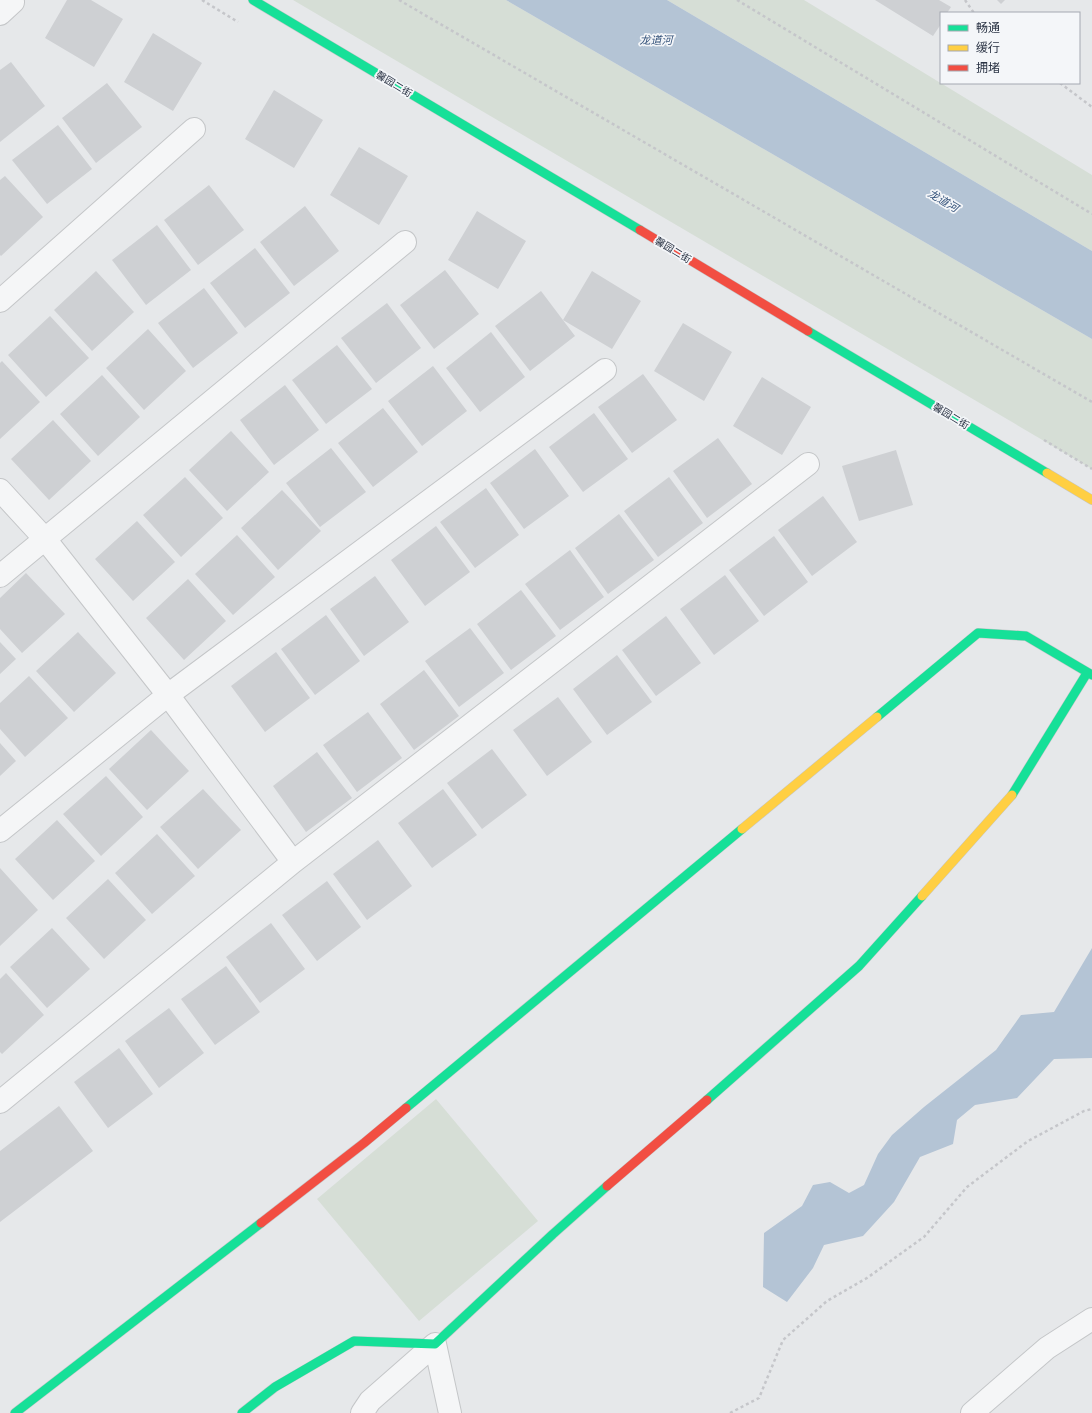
<svg xmlns="http://www.w3.org/2000/svg" width="1092" height="1413" font-family="Raleway,'Noto Sans SC',sans-serif">
<style>
.green{fill:#d6ded6}
.water{fill:#b4c4d5}
.building{fill:#ced0d3}
.lines{fill:none;stroke-linecap:round;stroke-linejoin:round}
.street-casing{stroke:#c4c6c8;stroke-width:24}
.fast-casing{stroke:#c4c6c8;stroke-width:10}
.slow-casing{stroke:#c4c6c8;stroke-width:10}
.jam-casing{stroke:#c4c6c8;stroke-width:10}
.path{stroke:#c5c6ca;stroke-width:2.5;stroke-dasharray:3 3;stroke-linecap:butt}
.street{stroke:#f5f6f7;stroke-width:22}
.fast{stroke:#16e098;stroke-width:9}
.slow{stroke:#ffcf43;stroke-width:9}
.jam{stroke:#f24e42;stroke-width:9}
.labels{text-anchor:middle;dominant-baseline:central;stroke-width:3.5;stroke-linejoin:round;paint-order:stroke}
.street-label{font-size:10px;fill:#2b3445;stroke:#f4f6f9}
.water-label{font-size:11px;font-style:italic;fill:#34527a;stroke:#f4f6f9}
</style>
<rect width="100%" height="100%" fill="#e6e8ea"/>
<path class="green" d="M293,0H506L1092,339V469Z
M667,0H804L1092,175V251Z
M436,1099L538,1221L419,1321L317,1199Z"/>
<path class="water" d="M506,0H667L1092,251V339Z
M1092,948V1058L1054,1059L1017,1098L975,1105L957,1120L953,1144L920,1157L894,1202L863,1236L824,1245L813,1268L787,1302L763,1287L764,1233L802,1206L813,1185L830,1182L849,1193L864,1185L878,1154L892,1135L924,1107L996,1050L1021,1015L1054,1012Z"/>
<path class="building" d="M67,0H91L123,19L94,67L45,38Z
M875,0H939L951,7L947,13H941V24L933,36Z
M997,0H1005L1001,4Z
M153,33L202,63L173,111L124,82Z
M11,62L45,106L0,142V70Z
M107,83L142,127L96,163L62,118Z
M274,90L323,120L294,168L245,139Z
M58,125L92,169L47,204L12,160Z
M359,147L408,176L379,225L330,195Z
M5,176L43,217L1,256L0,255V180Z
M209,185L244,230L198,265L164,220Z
M305,206L339,251L294,286L260,242Z
M477,211L526,241L498,289L448,260Z
M157,225L191,270L146,305L112,260Z
M255,248L290,293L245,328L210,283Z
M445,270L479,314L434,349L400,305Z
M96,271L134,312L92,351L54,310Z
M592,271L641,301L612,349L563,320Z
M204,288L238,333L193,368L158,323Z
M541,291L575,336L530,371L495,326Z
M387,303L421,348L376,383L341,338Z
M50,316L89,358L46,397L8,355Z
M683,323L732,352L704,401L654,371Z
M148,329L186,371L144,410L106,368Z
M491,332L525,377L480,412L446,368Z
M337,345L372,389L326,424L292,380Z
M2,361L40,402L0,439V363Z
M433,366L467,411L422,446L388,401Z
M643,374L677,420L632,453L598,407Z
M102,375L140,417L98,456L60,414Z
M762,377L811,407L782,455L733,426Z
M285,385L319,430L274,465L240,420Z
M383,408L418,452L373,487L338,443Z
M594,413L628,459L583,492L549,447Z
M53,420L91,461L49,500L11,459Z
M231,431L269,472L227,511L189,470Z
M718,438L752,484L707,518L673,471Z
M331,448L366,492L320,527L286,483Z
M535,449L569,496L524,529L490,483Z
M896,450L913,505L859,521L842,466Z
M185,477L223,518L181,557L143,515Z
M669,477L703,523L658,557L624,511Z
M486,488L519,535L475,568L440,522Z
M282,490L321,531L278,570L241,528Z
M823,496L857,542L812,576L778,530Z
M619,514L654,560L608,594L575,548Z
M137,521L175,562L133,601L95,559Z
M436,526L470,572L425,606L391,560Z
M237,535L275,577L233,615L195,574Z
M774,536L808,582L764,616L729,570Z
M570,550L604,597L560,630L525,584Z
M26,573L65,614L22,653L0,629V598Z
M725,575L759,621L714,655L680,609Z
M375,576L409,622L364,656L330,609Z
M188,579L226,621L184,660L146,618Z
M521,590L556,636L511,670L477,624Z
M326,615L360,661L315,695L281,649Z
M666,616L701,663L656,696L622,650Z
M470,628L504,673L459,707L425,661Z
M78,632L116,673L74,712L36,671Z
M0,642L16,659L0,674Z
M276,652L310,698L265,732L231,686Z
M617,655L652,702L607,735L573,689Z
M424,670L459,716L414,750L380,704Z
M29,676L68,718L25,757L0,729V703Z
M558,697L592,742L547,776L513,730Z
M368,712L402,758L357,792L323,745Z
M151,730L189,771L147,810L109,769Z
M0,743L16,761L0,776Z
M492,749L527,795L482,829L447,783Z
M317,752L352,798L306,832L273,786Z
M106,776L143,817L101,856L63,814Z
M203,789L241,830L198,869L160,827Z
M443,789L477,835L432,868L398,823Z
M57,820L95,861L53,900L15,859Z
M157,834L195,876L152,914L115,873Z
M378,840L412,886L367,920L333,874Z
M0,868L38,910L0,946Z
M108,879L146,920L104,959L66,918Z
M327,881L361,927L317,961L282,915Z
M271,923L305,969L260,1003L226,957Z
M52,928L90,969L47,1008L10,967Z
M226,966L260,1012L215,1045L181,999Z
M6,973L44,1015L2,1054L0,1052V979Z
M169,1008L204,1053L159,1088L125,1041Z
M119,1048L153,1094L108,1128L74,1082Z
M59,1106L93,1151L0,1222V1151Z"/>
<g class="lines">
<defs>
<path id="street" d="M0,14L13,2
M0,301L194,129
M0,490L45,539L168,695L293,862
M0,576L405,242
M0,831L168,695L605,370
M0,1102L293,862L808,464
M362,1413L370,1401L435,1344L450,1413
M972,1413L1047,1348L1092,1319"/>
<path id="fast" d="M253,0L640,230
M808,331L1047,473
M877,717L978,633L1026,636L1092,675
M1012,795L1087,673
M707,1100L859,966L922,896
M406,1108L742,829
M15,1413L261,1223
M242,1413L275,1387L354,1341L435,1344L553,1234L607,1186"/>
<path id="slow" d="M1047,473L1092,500
M742,829L877,717
M922,896L1012,795"/>
<path id="jam" d="M640,230L808,331
M607,1186L707,1100
M261,1223L364,1143L406,1108"/>
</defs>
<use href="#street" class="street-casing"/>
<use href="#fast" class="fast-casing"/>
<use href="#slow" class="slow-casing"/>
<use href="#jam" class="jam-casing"/>
<path class="path" d="M202,0L238,22
M399,0L1092,402
M737,0L1092,214
M965,0L974,13
M1060,83L1092,107
M1044,440L1092,469
M730,1413L759,1398L783,1340L827,1301L867,1278L924,1237L967,1187L1028,1141L1084,1111L1092,1109"/>
<use href="#street" class="street"/>
<use href="#fast" class="fast"/>
<use href="#slow" class="slow"/>
<use href="#jam" class="jam"/>
</g>
<g class="labels">
<g class="street-label">
<text transform="translate(394 84) rotate(31)">馨园二街</text>
<text transform="translate(673 250) rotate(31)">馨园二街</text>
<text transform="translate(951 416) rotate(31)">馨园二街</text>
</g>
<g class="water-label">
<text x="656" y="40">龙道河</text>
<text transform="translate(943 201) rotate(31)">龙道河</text>
</g>
</g>
<rect x="940" y="12" width="140" height="72" fill="#f4f6f9" stroke="#a4a8b1"/>
<rect x="948" y="25" width="20" height="6" fill="#16e098" stroke="#a4a8b1"/>
<text x="976" y="32" font-size="12" fill="#2b3445">畅通</text>
<rect x="948" y="45" width="20" height="6" fill="#ffcf43" stroke="#a4a8b1"/>
<text x="976" y="52" font-size="12" fill="#2b3445">缓行</text>
<rect x="948" y="65" width="20" height="6" fill="#f24e42" stroke="#a4a8b1"/>
<text x="976" y="72" font-size="12" fill="#2b3445">拥堵</text>
</svg>
